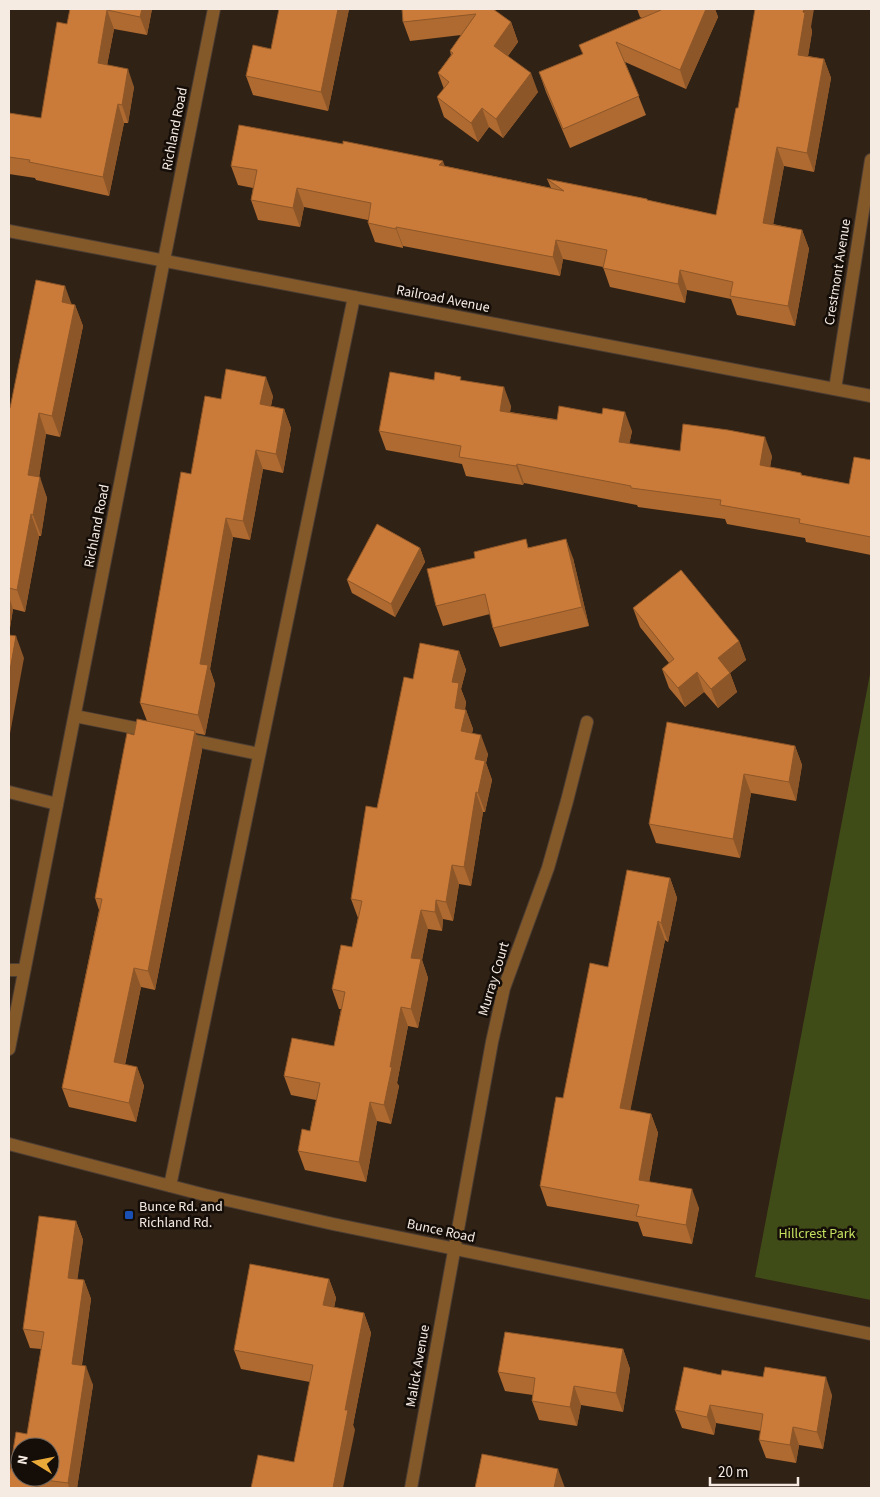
<svg xmlns="http://www.w3.org/2000/svg" width="880" height="1497" font-family="'Source Sans 3',sans-serif">
<style>
.green{fill:#404c18}
.lines{fill:none;stroke-linecap:round;stroke-linejoin:round}
.service-casing{stroke:#4d3e33;stroke-width:14}
.minor-casing{stroke:#4d3e33;stroke-width:14}
.tertiary-casing{stroke:#4d3e33;stroke-width:14}
.service{stroke:#84592a;stroke-width:12}
.minor{stroke:#84592a;stroke-width:12}
.tertiary{stroke:#84592a;stroke-width:12}
.wall{fill:#ae6a31}
.shaded-wall{fill:#8d5628}
.building{fill:#ca7b39;stroke:#8d5628;fill-rule:evenodd}
.transit-dot{fill:#1a4fb4;stroke:#140d08;stroke-width:2}
.labels{text-anchor:middle;dominant-baseline:central;stroke-width:5;stroke-linejoin:round;paint-order:stroke}
.street-label{font-size:14px;fill:#f6ebe3;stroke:#140d08}
.poi-label{font-size:14px;fill:#f6ebe3;stroke:#140d08;text-anchor:start}
.park-label{font-size:14px;fill:#c3e05f;stroke:#140d08}
</style>
<rect width="100%" height="100%" fill="#312216"/>
<path class="green" d="M871,669V1300L755,1277Z"/>
<g class="lines">
<defs>
<path id="service" d="M9,792L57,804
M9,970H24"/>
<path id="minor" d="M164,260L214,9
M835,389L871,160
M75,716L150,731
M182,738L259,754
M9,1144L205,1195L333,1224L871,1334
M170,1186L354,297
M411,1488L492,1042L504,988L548,868L567,801L587,722"/>
<path id="tertiary" d="M9,231L871,396
M9,1049L164,260"/>
</defs>
<use href="#service" class="service-casing"/>
<use href="#minor" class="minor-casing"/>
<use href="#tertiary" class="tertiary-casing"/>
<use href="#service" class="service"/>
<use href="#minor" class="minor"/>
<use href="#tertiary" class="tertiary"/>
</g>
<path class="wall" d="M70,9H152L147,35L114,29L107,65L134,87L128,123H124L109,196L36,180L35,178L9,174V113L41,118L67,24Z
M278,9H349L328,111L253,95L246,76L271,49L279,11Z
M493,9L511,22L518,42L508,56L538,92L503,138L489,127L478,142L444,117L437,97L444,89L438,73L451,55L450,51L461,35L410,41L403,22Z
M637,9H715L718,17L686,89L625,62L646,115L570,148L546,92L539,72L583,54L579,45L642,18L640,17Z
M811,27L812,32L808,56L824,59L831,78L814,172L784,166L773,224L802,230L809,249L795,326L737,315L731,299L687,290L685,303L610,287L603,267L563,259L560,276L403,246V248L375,242L368,223V220L304,207L300,227L258,220L251,200L253,188L238,185L231,166H445L551,188L547,179L647,199L648,200L716,215L738,108Z
M72,304L75,305L83,326L60,437L46,434L39,477L47,498L41,536H39L25,612L13,609L9,634V407L10,408Z
M434,380H462L511,406L510,412L632,431L629,444L680,451L772,456L770,467L801,473L802,475L849,484L871,460V555L806,542L805,538L727,524L725,519L638,507L637,505L524,483L523,485L466,476L462,464L386,450L379,431Z
M273,396L271,406L284,409L291,428L283,473L263,469L250,540L233,537L210,669L215,684L205,735L195,733L202,750L155,990L141,987L125,1065L137,1067L144,1086L136,1122L69,1107L62,1088L99,910L95,898L134,735L147,721L140,703L191,474L221,399Z
M529,547L573,558L589,626L500,647L493,628L490,614L443,626L436,606Z
M420,548L425,562L395,617L352,593L347,580Z
M633,608L739,641L746,660L730,673L737,692L718,708L704,692L685,707L669,688L662,669L669,663L640,627Z
M459,651L466,670L461,689L466,702L465,710H466L473,729L472,733L488,754L486,763L492,780L485,812H483L471,886L459,884L453,921L443,919L442,931L428,929L422,960L428,978L418,1028L408,1026L397,1083L399,1086L391,1124L377,1121L366,1182L305,1170L298,1151L310,1131L316,1100L291,1095L284,1076L334,1046L341,1009H339L332,989L352,947L358,918L351,899L413,679Z
M795,746L802,765L796,801L751,793L740,858L656,843L649,824Z
M670,878L677,898L668,942L665,940L630,1110L651,1114L658,1133L649,1182L699,1208L692,1244L643,1236L638,1222L547,1206L540,1186L608,967Z
M76,1221L83,1240L77,1279L84,1280L91,1299L82,1365L93,1385L77,1488H9L27,1434L41,1349L30,1348L23,1329Z
M329,1279L336,1298L334,1308L364,1313L371,1333L353,1425L355,1430L310,1382L241,1369L234,1350Z
M623,1349L630,1369L623,1412L581,1405L577,1426L539,1420L532,1401L533,1395L505,1391L498,1372Z
M721,1375L832,1395L823,1449L799,1445L796,1463L766,1458L759,1440L761,1431L716,1423L714,1435L682,1428L675,1410Z"/>
<path class="shaded-wall" d="M142,9H152L147,35L140,17Z
M338,9H349L328,111L321,92Z
M706,9H715L718,17L686,89L680,70Z
M804,9H814L811,27L812,32L805,74L798,55Z
M107,10L114,29L104,81L98,63Z
M511,22L518,42L501,65L494,46Z
M824,59L831,78L814,172L807,153Z
M128,69L134,87L128,123L122,105Z
M531,73L538,92L503,138L496,119Z
M118,104L124,123L109,196L103,177Z
M482,108L489,127L478,142L471,123Z
M777,147L784,166L770,242L763,223Z
M443,161L450,180L439,165Z
M297,188L304,207L300,227L293,208Z
M396,227L403,246V248L396,229Z
M802,230L809,249L795,326L788,306Z
M556,240L563,259L560,276L553,257Z
M680,270L687,290L685,303L678,284Z
M65,286L73,308L62,302Z
M75,305L83,326L60,437L52,416Z
M266,377L273,396L267,424L260,404Z
M504,387L511,406L507,430L500,411Z
M284,409L291,428L283,473L276,454Z
M625,412L632,431L626,461L619,442Z
M39,413L46,434L36,496L28,475Z
M765,437L772,456L767,484L760,465Z
M256,450L263,469L250,540L243,521Z
M517,464L524,483L523,485L516,466Z
M40,477L47,498L41,536L33,515Z
M31,514L39,536L25,612L17,590Z
M226,518L233,537L210,669L215,684L205,735L198,715L200,664Z
M566,539L573,558L589,626L582,607Z
M420,548L425,562L395,617L391,604Z
M9,597L13,609L9,634Z
M16,636L24,658L9,739V676Z
M739,641L746,660L730,673L737,692L718,708L711,689L718,658Z
M459,651L466,670L461,689L466,702L462,727L455,708L452,682Z
M697,672L704,692L685,707L678,688Z
M466,710L473,729L468,750L461,731Z
M195,731L202,750L155,990L148,971Z
M481,735L488,754L486,763L492,780L485,812L478,793L475,759Z
M795,746L802,765L796,801L789,782Z
M744,774L751,793L740,858L733,839Z
M476,792L483,812L471,886L464,867Z
M452,865L459,884L453,921L446,902Z
M670,878L677,898L668,942L661,923Z
M436,900L443,919L442,931L435,912Z
M421,910L428,929L422,960L428,978L418,1028L411,1009V958Z
M658,921L665,940L627,1127L620,1108Z
M134,968L141,987L121,1082L114,1062Z
M401,1007L408,1026L397,1083L399,1086L391,1124L384,1105L390,1067Z
M137,1067L144,1086L136,1122L129,1103Z
M370,1102L377,1121L366,1182L359,1162Z
M651,1114L658,1133L646,1199L639,1180Z
M692,1189L699,1208L692,1244L686,1225Z
M76,1221L83,1240L75,1297L68,1278Z
M329,1279L336,1298L330,1325L323,1305Z
M84,1280L91,1299L79,1383L72,1364Z
M364,1313L371,1333L353,1425L355,1430L343,1488H333L345,1410Z
M623,1349L630,1369L623,1412L616,1393Z
M86,1366L93,1385L77,1488H69L68,1483Z
M826,1377L832,1395L823,1449L817,1432Z
M574,1386L581,1405L577,1426L570,1407Z
M710,1405L716,1423L714,1435L707,1417Z
M793,1427L799,1445L796,1463L790,1445Z
M558,1469L565,1488H554Z
M37,1479L40,1488H35Z"/>
<path class="building" d="M70,9H142L140,17L107,10L98,63L128,69L122,105L118,104L103,177L29,162L30,160L9,157V113L41,118L57,22L67,24Z
M279,9H338L321,92L246,76L253,45L271,49Z
M402,9H493L511,22L494,46L531,73L496,119L482,108L471,123L437,97L449,82L438,73L453,53L450,51L476,14L403,22Z
M658,9H706L680,70L616,42L639,96L563,129L539,72L583,54L579,45L661,10Z
M755,9H804L803,12L805,13L798,55L824,59L807,153L777,147L763,223L802,230L788,306L730,296L733,282L680,270L678,284L603,268L607,250L556,240L553,257L396,227V229L368,223L371,203L297,188L293,208L251,200L257,170L231,166L239,125L343,144V141L443,161L439,165L564,191L547,179L647,199V200L716,215L736,108H738Z
M36,280L65,286L62,302L75,305L52,416L39,413L28,475L40,477L33,515L31,514L17,590L9,588V407L10,408Z
M226,369L266,377L260,404L284,409L276,454L256,450L243,521L226,518L200,664L208,665L198,715L140,703L181,472L191,474L205,396L221,399Z
M390,372L434,380L435,372L461,377L460,380L504,387L500,411L557,420L559,406L602,414L603,408L625,412L619,442L680,451L683,424L728,430L765,437L760,465L801,473V475L849,484L854,457L871,460V537L799,523L800,519L720,505L721,500L631,488V486L517,464L516,466L459,457L461,446L379,431Z
M377,524L420,548L391,604L347,580Z
M526,539L528,548L566,539L582,607L493,628L485,594L436,606L427,569L475,558L474,552Z
M681,570L739,641L718,658L730,673L711,689L697,672L678,688L662,669L674,659L633,608Z
M9,635L16,636L9,676Z
M420,643L459,651L452,682L459,683L455,708L466,710L461,731L481,735L475,759L485,761L478,793L476,792L464,867L452,865L446,902L436,900L435,912L421,910L411,958L421,959L411,1009L401,1007L390,1067H392L384,1105L370,1102L359,1162L298,1151L302,1129L310,1131L320,1083L284,1076L292,1038L334,1046L345,992L332,989L341,945L352,947L362,901L351,899L366,806L377,808L404,677L413,679Z
M137,719L195,731L148,971L134,968L114,1062L137,1067L129,1103L62,1088L102,899L95,898L127,733L134,735Z
M667,722L795,746L789,782L744,774L733,839L649,824Z
M627,870L670,878L661,923L658,921L620,1108L651,1114L639,1180L692,1189L686,1225L636,1216L639,1205L540,1186L556,1097L563,1098L590,963L608,967Z
M39,1216L76,1221L68,1278L84,1280L72,1364L86,1366L68,1483L37,1479L35,1488H9V1476L16,1432L27,1434L44,1332L23,1329ZM20,1447H50V1477H20Z
M250,1264L329,1279L323,1305L364,1313L345,1410H348L333,1488H251L258,1455L294,1462L313,1365L234,1350Z
M505,1332L623,1349L616,1393L574,1386L570,1407L532,1401L535,1378L498,1372Z
M684,1367L721,1375L722,1370L763,1377L765,1367L826,1377L817,1432L793,1427L790,1445L759,1440L763,1414L710,1405L707,1417L675,1410Z
M482,1454L558,1469L554,1488H475Z"/>
<rect class="transit-dot" x="124" y="1210" width="10" height="10" rx="2.5"/>
<g class="labels">
<g class="street-label">
<text transform="translate(175 129) rotate(-79)">Richland Road</text>
<text transform="translate(838 272) rotate(-81)">Crestmont Avenue</text>
<text transform="translate(443 299) rotate(11)">Railroad Avenue</text>
<text transform="translate(97 526) rotate(-79)">Richland Road</text>
<text transform="translate(494 979) rotate(-73)">Murray Court</text>
<text transform="translate(441 1231) rotate(12)">Bunce Road</text>
<text transform="translate(418 1366) rotate(-80)">Malick Avenue</text>
</g>
<g class="poi-label">
<text x="139" y="1207">Bunce Rd. and<tspan x="139" dy="16">Richland Rd.</tspan></text>
</g>
<g class="park-label">
<text x="817" y="1234">Hillcrest Park</text>
</g>
</g>
<rect width="880" height="1497" fill="none" stroke="#f6ebe3" stroke-width="20"/>
<g transform="translate(35 1462) rotate(280)"><circle r="24" fill="#140d08" stroke="#6e6660"/>
<path d="M0-4L9 19L0 12L-9 19Z" fill="#eaaa39"/>
<text y="-8" font-size="14" font-weight="bold" text-anchor="middle" fill="#f6ebe3">N</text>
</g>
<path d="M710 1477v8h88v-8" fill="none" stroke="#f6ebe3" stroke-width="2.5"/>
<text x="718" y="1477" font-size="15" fill="#f6ebe3" stroke="#140d08" stroke-width="4" paint-order="stroke">20 m</text>
</svg>
